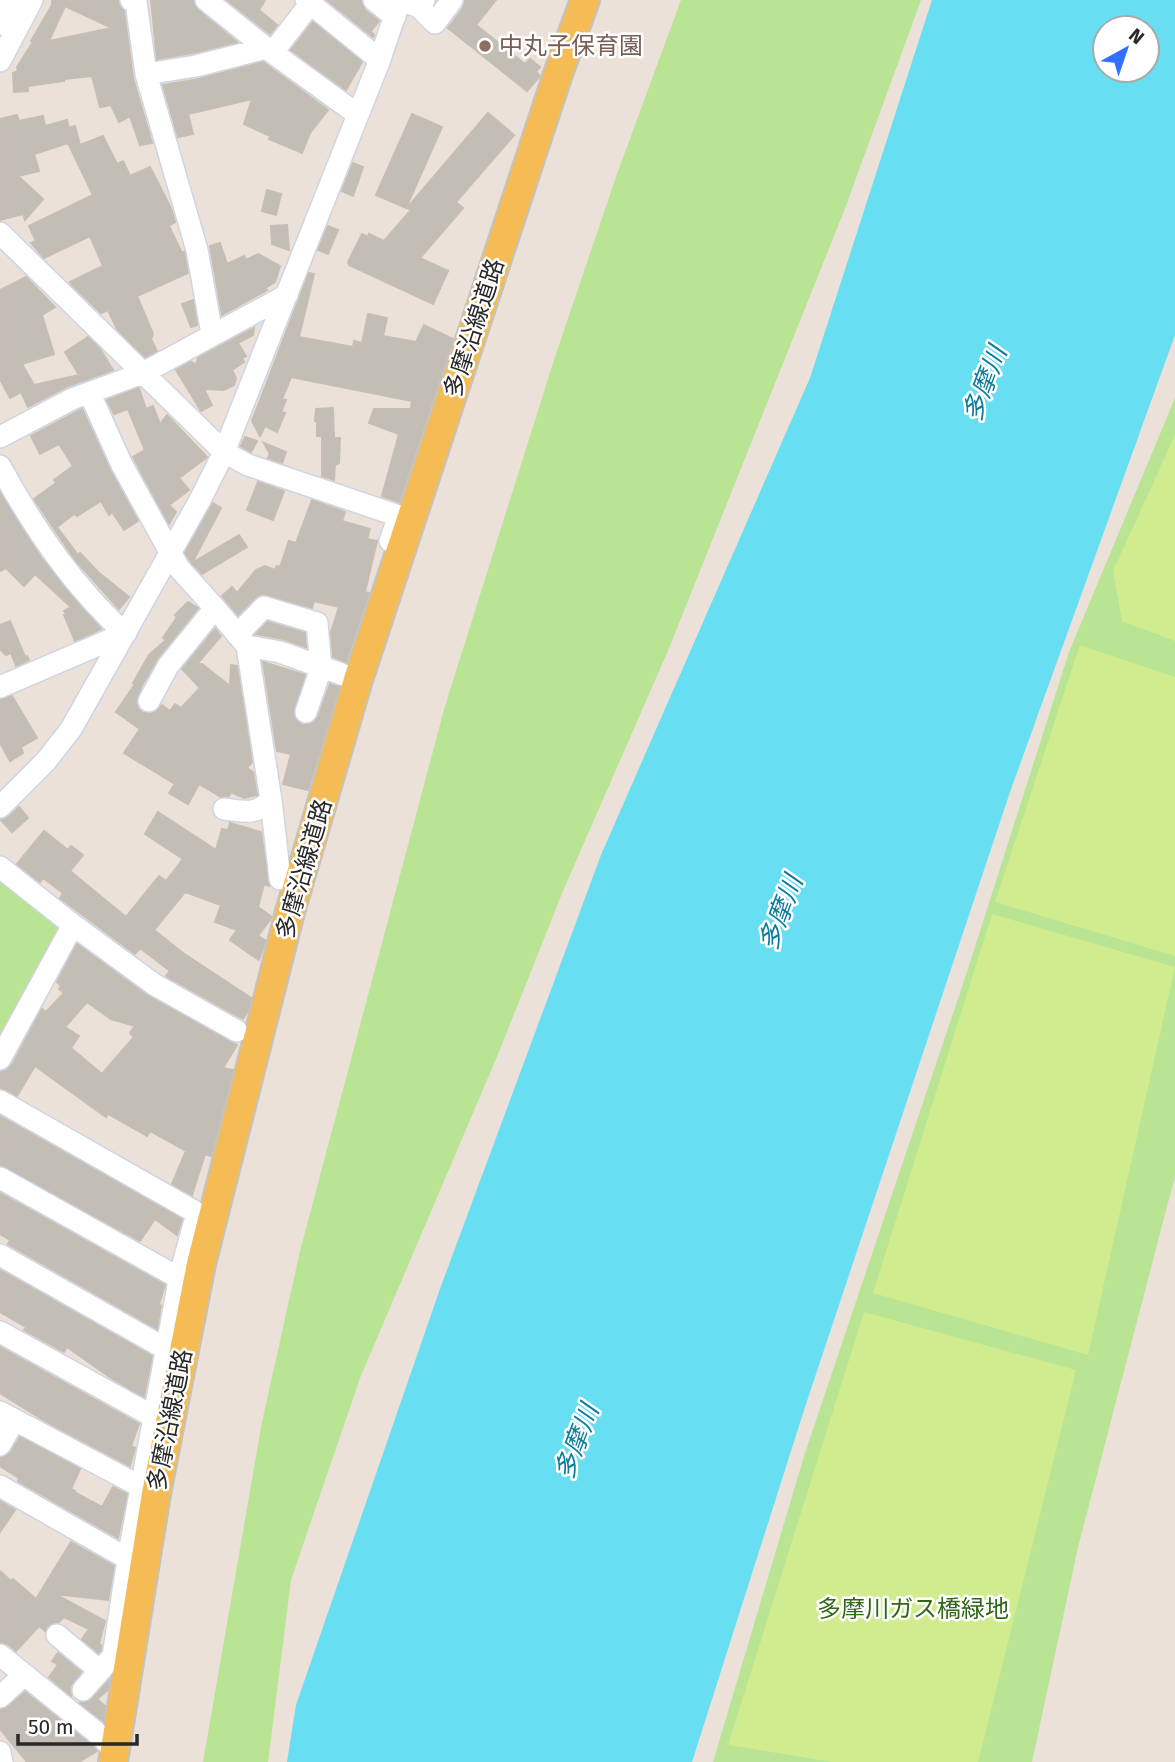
<svg xmlns="http://www.w3.org/2000/svg" width="1175" height="1762" font-family="'Fira Sans','Noto Sans JP',sans-serif">
<style>
.green{fill:#b8e493}
.pitch{fill:#d0ec8e}
.water{fill:#67def2;fill-rule:evenodd}
.building{fill:#c2bdb5;stroke:#c6bdb3;stroke-width:2;fill-rule:evenodd}
.lines{fill:none;stroke-linecap:round;stroke-linejoin:round}
.minor-casing{stroke:#ced4e2;stroke-width:24}
.major-casing{stroke:#c3c3c3;stroke-width:32}
.minor{stroke:#fff;stroke-width:21}
.major{stroke:#f5bc55;stroke-width:28}
.education-dot{fill:#8d6e63;stroke:#fff;stroke-width:2.5}
.labels{text-anchor:middle;dominant-baseline:central;stroke-width:5;stroke-linejoin:round;paint-order:stroke}
.education-label{font-size:24px;fill:#785e54;stroke:#fff;text-anchor:start}
.street-label{font-size:24px;fill:#282828;stroke:#fff}
.park-label{font-size:24px;fill:#316617;stroke:#fff}
.water-label{font-size:26px;font-style:italic;fill:#097b9b;stroke:#fff}
</style>
<rect width="100%" height="100%" fill="#ebe1d9"/>
<path class="green" d="M681,0H921L844,211L667,653L563,891L499,1052L360,1378L291,1580L268,1762H203L262,1422L300,1251L445,706L554,360L617,174Z
M1175,398V1176L1078,1547L1032,1762H713L805,1453L967,972L1069,652Z
M0,870L62,929L0,1040Z"/>
<path class="pitch" d="M1175,435V641L1122,621L1113,571Z
M1080,645L1175,677V956L995,902Z
M992,914L1175,967L1088,1355L873,1293Z
M864,1312L1076,1370L978,1762H832L728,1745Z"/>
<path class="water" d="M932,0H1175V335L1010,792L805,1407L692,1762H287L296,1705L441,1286L601,855L810,378ZM1105,28H1147V70H1105Z"/>
<path class="building" d="M52,0H118L124,11L133,78L152,143L140,145L130,116L119,122L111,105L100,107L92,76L64,79V81L28,86V91L14,92L13,73L18,71L17,67L33,42L31,41L52,5ZM65,6L112,28L49,41Z
M151,0H193L198,10L237,42L193,53L157,59Z
M227,0H265L259,10L277,25L270,34Z
M327,0H361L365,10L379,21L371,31L374,35L373,37Z
M465,0H496L476,25L525,64L530,59L540,67L536,72L540,76L527,91L448,28L463,8Z
M313,22L362,62L346,90L291,50Z
M263,62L328,110L310,133L302,153L269,139L270,136L244,124L252,99L188,114L193,134L178,137L163,85L199,79Z
M488,113L514,135L456,202L463,208L420,258L448,271L433,304L349,265L348,262L362,234L368,237L369,234L384,241L411,210L407,208Z
M412,114L442,127L406,208L376,195Z
M17,115L19,121L43,116L45,126L67,120L69,128L75,126L80,145L103,136L117,164L123,161L130,176L150,167L171,208L175,222L169,226L182,253L184,252L188,273L137,296L153,334L151,339L157,351L145,357L117,329L108,310L101,313L72,285L70,282L103,266L90,236L44,258L31,243L36,241L29,226L93,195L68,143L34,154L39,171L18,176L43,199L25,220L23,214L0,220V119Z
M353,163L363,167L353,196L342,191Z
M267,190L281,194L276,215L262,211Z
M287,225L289,250L272,244L271,226Z
M328,226L338,230L328,254L318,250Z
M220,243L227,264L244,256L246,260L258,254L280,266L275,282L265,288L267,290L222,315L210,246Z
M309,273L314,274L299,337L353,347L354,341L362,343L368,314L387,318L383,336L416,342L424,325L453,339L399,502L382,496L399,434L369,423L374,409H411L412,401L291,377L282,399L286,400L281,412L285,413L277,432L265,426L260,436L252,421Z
M26,277L55,307L42,315L54,354L22,364L34,385L79,375L65,352L88,337L100,349L113,370L66,387L28,407L21,392L10,398L0,379V290Z
M193,300L197,325L191,327L182,304Z
M254,328L253,335L238,343L246,356L242,358L244,362L232,370L236,378L234,385L224,390L204,389L212,405L201,411L176,370L191,362L196,365L198,358Z
M139,388L146,409L153,406L160,424L167,415L207,457L179,478L189,490L169,505L176,512L169,524L133,457L145,450L128,409L114,414L107,400Z
M333,408L334,438H340L339,463L335,465L334,480L322,476V436H317V421H315L316,409Z
M82,409L110,470L138,521L124,530L112,512L109,515L101,501L77,516L74,514L57,527L78,555L80,553L98,572L129,597L119,609L75,560L34,499L56,483L54,480L73,466L59,444L40,454L31,436Z
M245,437L257,441L251,452L241,446Z
M264,443L286,452L282,463L268,458L270,454Z
M258,482L284,491L273,520L247,510Z
M0,493L42,559L101,629L75,641L64,615L66,614L64,611L71,607L35,574L24,586L6,568L0,571Z
M312,500L345,512L342,521L370,529L367,539L377,541L365,592L369,593L346,662L333,657L331,632L339,607L314,601L312,608L261,594L255,598L238,615L222,596L232,587L237,593L256,570L265,566L275,570L277,566L280,567L289,541L296,543Z
M213,503L221,508L192,563L185,553Z
M239,535L247,547L202,574L192,563Z
M188,602L198,608L158,658L141,687L133,683L149,655L166,640L163,638L177,617L175,615Z
M10,621L25,657L27,656L29,660L16,666L11,653L6,655L0,649V625Z
M268,622L305,633L306,647L283,639L256,634Z
M215,629L221,636L197,664H202L230,686L231,665L237,666L252,762L247,768L253,772L257,795L244,798L231,792L229,796L221,797L199,784L188,804L169,793L175,784L124,753L140,729L116,712L135,684L141,689L136,702L138,708L143,713L155,712L162,705L170,711L175,704L181,708L200,688L182,669Z
M263,662L305,675L293,714L296,720L302,725L314,722L318,717L330,684L339,687L308,790L283,784L291,754L277,751Z
M12,696L37,738L21,747L23,753L10,761L0,743V700Z
M19,807L28,818L12,832L1,820L9,817Z
M158,812L216,850L222,829L228,830L230,823L261,832L269,886L264,884L258,907L272,917L258,936L266,941L259,960L230,940L237,930L215,922L221,905L185,892L154,930L183,953L251,998L248,1011L243,1019L166,976L170,971L140,948L135,954L60,898L63,893L43,878L40,882L17,864L44,831L68,850L71,846L83,855L70,871L126,917L159,876L166,881L183,859L145,834Z
M77,944L148,996L237,1045L223,1068L233,1070L211,1156L205,1154L192,1195L172,1184L186,1151L150,1131L147,1136L108,1114L106,1117L35,1066L17,1096L0,1088V1072L6,1070L12,1065L42,1009L46,1012L64,993L59,989L61,986L57,982ZM87,1002L111,1019L135,1026L130,1033L134,1037L102,1074L71,1048L79,1036L65,1027Z
M0,1116L182,1219L177,1235L155,1219L140,1241L0,1165Z
M0,1193L165,1285L159,1304L161,1306L157,1329L8,1244L10,1240L0,1234Z
M0,1270L152,1356L144,1397L111,1378L67,1347L64,1352L24,1330L26,1327L0,1312Z
M0,1347L139,1424L131,1446L135,1448L130,1466L43,1420L0,1393Z
M20,1437L80,1469L71,1489L75,1491L74,1492L102,1507L113,1487L127,1494L118,1538L18,1481L19,1478L0,1466V1458L11,1452Z
M0,1501L15,1510L0,1532Z
M71,1542L114,1566L108,1600L55,1594L105,1621L99,1644L101,1645V1650L98,1653L82,1639L89,1629L64,1617L59,1622L47,1626L45,1631L39,1626L16,1651L8,1644L0,1642V1571L11,1581L13,1579L36,1599Z
M58,1653L81,1672L70,1687L71,1696L49,1677L58,1665L52,1661Z
M109,1680L108,1690L97,1699L105,1706L103,1721L80,1703L92,1699Z
M25,1692L93,1746L97,1751L79,1762H27L0,1729V1710L8,1707Z"/>
<g class="lines">
<defs>
<path id="minor" d="M131,0L136,2L146,74L197,250L212,334
M206,0L266,48L357,114
M306,0L380,60
M374,0L395,17
M419,7L435,23L452,0
M0,24L12,0
M273,52L310,4
M0,61L32,0
M146,74L196,66L266,48
M0,233L224,452L248,465L399,516L390,541
M90,394L122,465L170,552L179,568L215,608
M0,437L72,399L143,373L287,295
M0,466C26,514 54,558 91,599C102,611 112,623 126,633
M237,635L264,607L317,623L321,668L306,712
M247,646L280,652L358,680
M0,687L126,633
M149,701L168,666L215,608L247,646L271,800L280,879
M0,807L46,761L71,729L200,500L224,452L379,62L400,0L419,7L424,0
M224,809C244,811 255,816 271,800
M0,867L73,925L155,985L237,1031
M0,1059L73,925
M0,1101L197,1213L180,1275L128,1559L0,1486
M0,1178L179,1278
M0,1255L166,1349
M0,1332L154,1417
M0,1412L151,1492
M0,1445L14,1421
M57,1635L100,1671
M0,1655L102,1737L115,1752
M83,1690L113,1656L128,1559
M0,1697L24,1675
M0,1752L2,1762"/>
<path id="major" d="M113,1762L156,1494L201,1264L290,912L358,680L558,74L585,0"/>
</defs>
<use href="#minor" class="minor-casing"/>
<use href="#major" class="major-casing"/>
<use href="#minor" class="minor"/>
<use href="#major" class="major"/>
</g>
<circle class="education-dot" cx="485" cy="46" r="7"/>
<g class="labels">
<g class="education-label">
<text x="499" y="46">中丸子保育園</text>
</g>
<g class="street-label">
<text transform="translate(474 328) rotate(-72)">多摩沿線道路</text>
<text transform="translate(304 869) rotate(-74)">多摩沿線道路</text>
<text transform="translate(170 1420) rotate(-79)">多摩沿線道路</text>
</g>
<g class="park-label">
<text x="913" y="1609">多摩川ガス橋緑地</text>
</g>
<g class="water-label">
<text transform="translate(985 384) rotate(-69)">多摩川</text>
<text transform="translate(781 913) rotate(-69)">多摩川</text>
<text transform="translate(577 1442) rotate(-69)">多摩川</text>
</g>
</g>
<g transform="translate(1126 49) rotate(40)"><circle r="33" fill="#ffffff" stroke="#a9a9a9" stroke-width="2"/>
<path d="M0-5L12 26L0 18L-12 26Z" fill="#3271ff"/>
<text y="-10" font-size="19" font-weight="bold" text-anchor="middle" fill="#282828">N</text>
</g>
<path d="M18 1734v10h119v-10" fill="none" stroke="#282828" stroke-width="3.5"/>
<text x="28" y="1734" font-size="21" fill="#282828" stroke="#ffffff" stroke-width="5" paint-order="stroke">50 m</text>
</svg>
